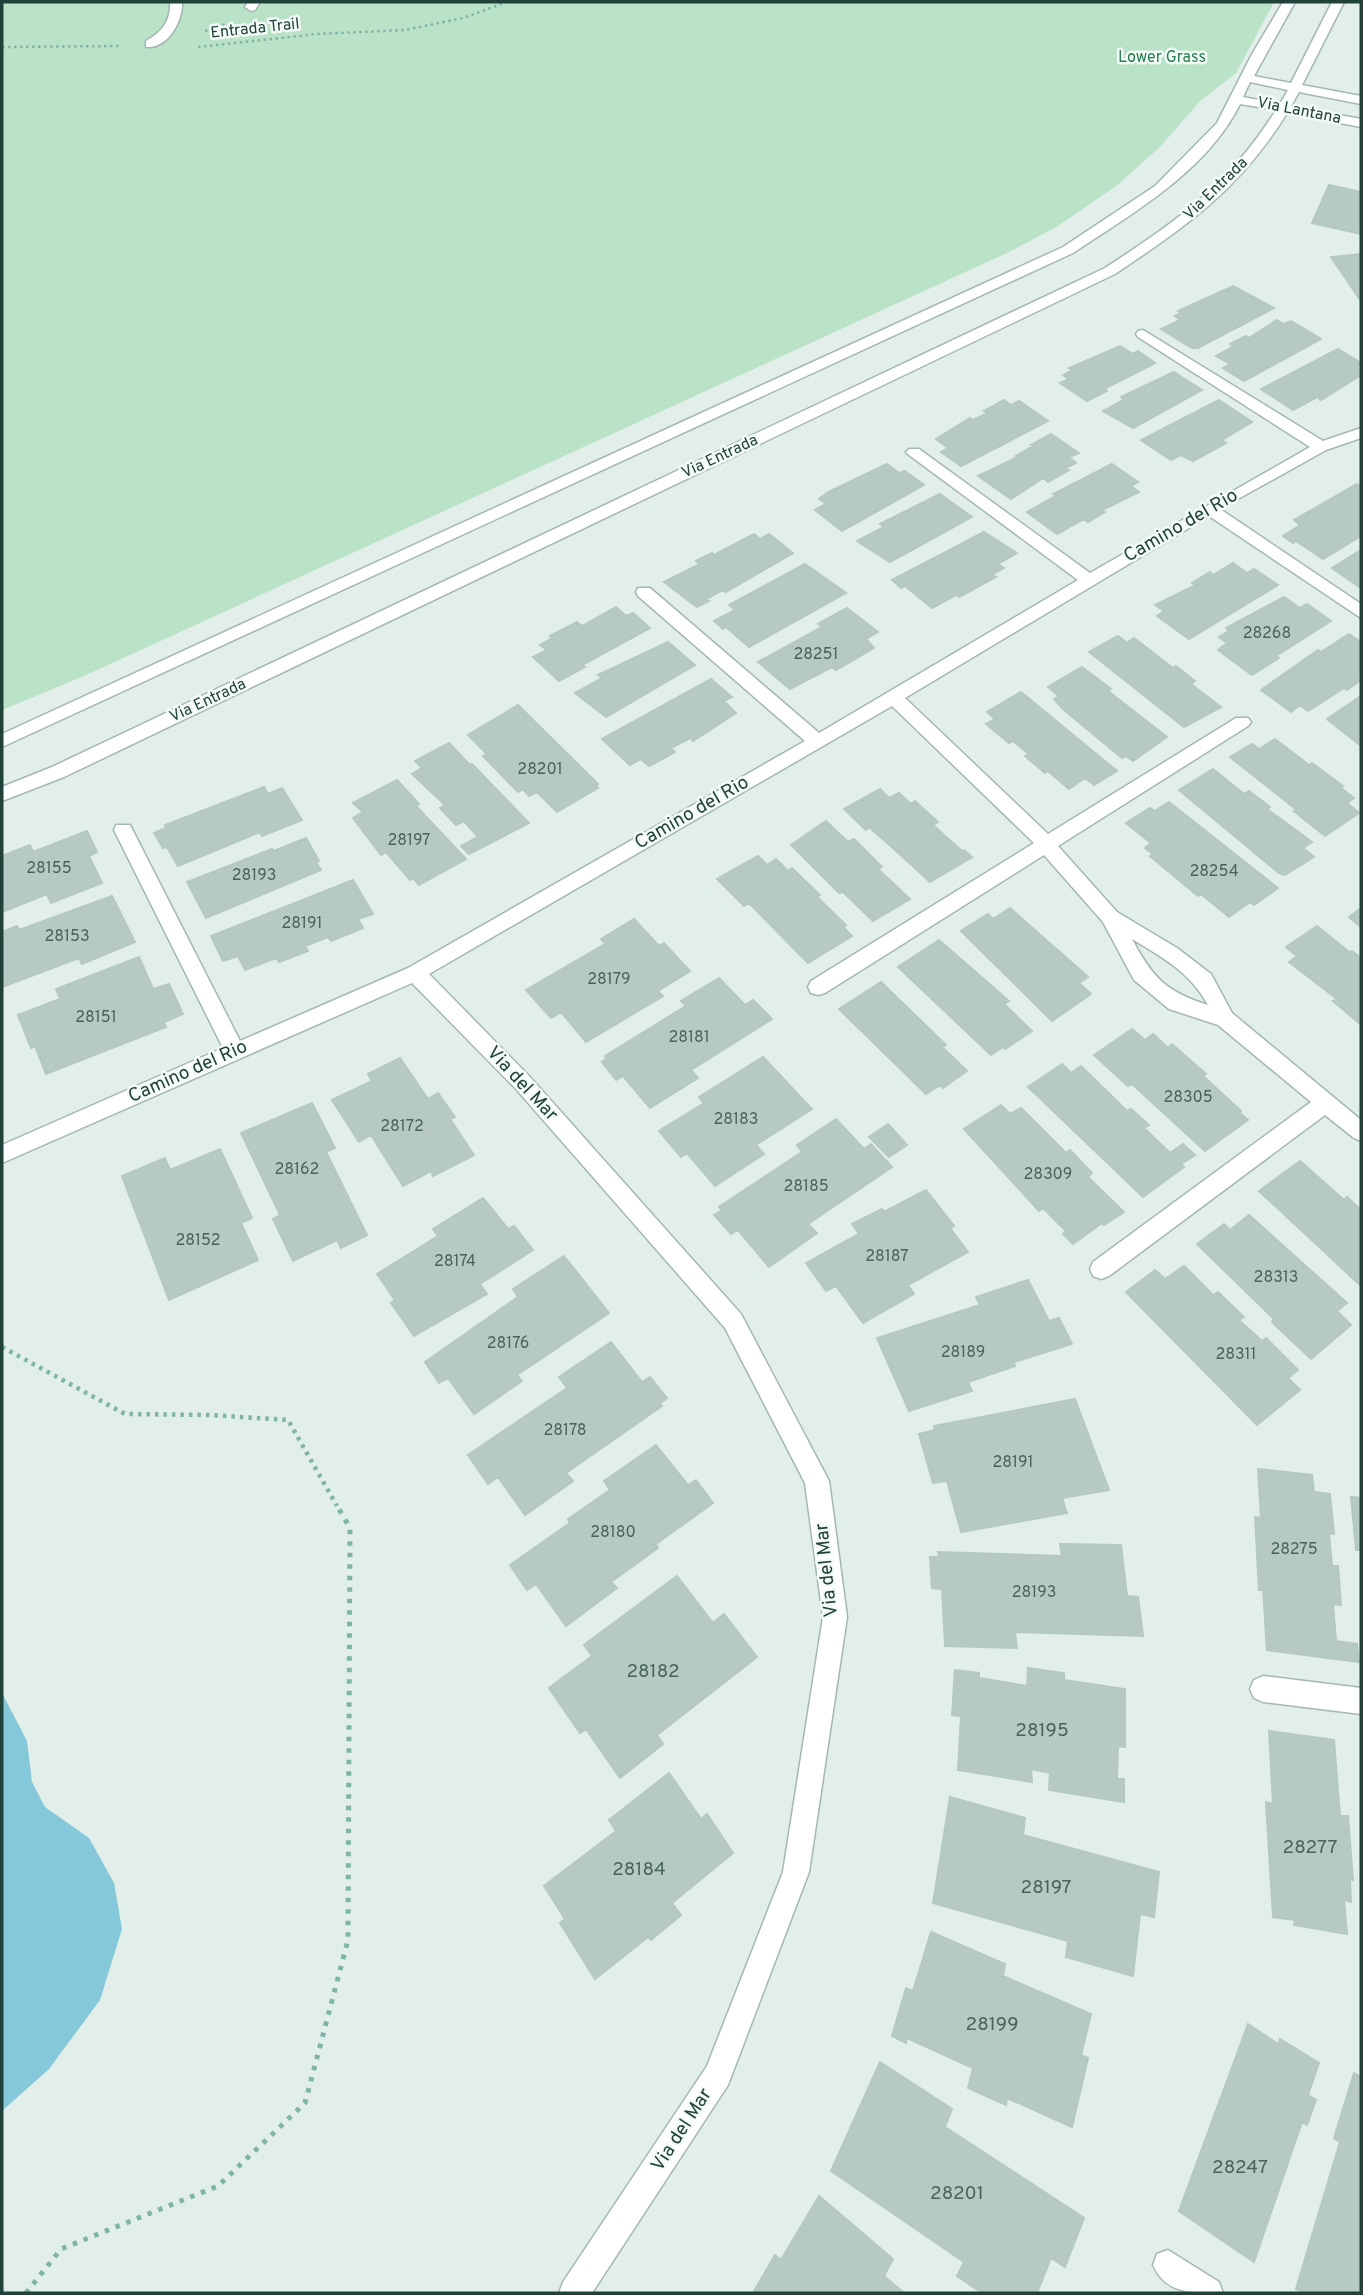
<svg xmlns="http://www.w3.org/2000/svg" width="1363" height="2295" font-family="Overpass,sans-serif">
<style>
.green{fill:#b9e2c6}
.water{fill:#84c8d9}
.building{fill:#b7c9c3;stroke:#b4c9c1;stroke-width:2}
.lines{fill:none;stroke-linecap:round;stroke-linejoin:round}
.minor-casing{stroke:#a4b7b1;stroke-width:3}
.path-far2{stroke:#7fb5a7;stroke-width:2.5;stroke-dasharray:2.5 3.5;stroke-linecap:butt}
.path-far1{stroke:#7fb5a7;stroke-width:4.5;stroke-dasharray:3.5 5;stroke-linecap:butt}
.path{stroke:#7fb5a7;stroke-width:5;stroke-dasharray:4.5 7;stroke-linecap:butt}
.minor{fill:#fff;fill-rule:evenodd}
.labels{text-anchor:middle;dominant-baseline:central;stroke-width:5;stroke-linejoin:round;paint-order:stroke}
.far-street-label{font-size:16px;fill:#20423a;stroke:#f4faf7}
.far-park-label{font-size:16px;fill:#257e4b;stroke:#f4faf7}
.number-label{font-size:16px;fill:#46645c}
.street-label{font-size:19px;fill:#20423a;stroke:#f4faf7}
.near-number-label{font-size:19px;fill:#46645c}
</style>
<rect width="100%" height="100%" fill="#e2eee9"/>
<path class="green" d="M2,2H1274L1236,73L1200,101L1160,147L1116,186L1058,226L1009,252L84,676L2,710Z"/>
<path class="water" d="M2,1693L27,1741L32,1782L45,1807L89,1838L114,1883L122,1929L100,2000L49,2069L2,2111Z"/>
<path class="building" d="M1329,185L1361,192V234L1312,223Z
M1361,254V301L1331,257Z
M1233,286L1274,308L1198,348H1192L1161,329L1180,320L1175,316L1181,313L1178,311Z
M1277,320L1284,324L1291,321L1321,339L1244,381L1223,368L1230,364L1216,356L1234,346L1230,344L1246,336L1249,338Z
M1120,346L1133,354L1138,351L1155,363L1104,389L1107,391L1087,401L1060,383L1069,379L1063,375L1073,370L1069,368Z
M1338,349L1361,363L1357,368L1361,371V375L1321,400L1317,397L1293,410L1261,389Z
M1174,372L1202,390L1133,428L1103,411L1124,400L1121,397Z
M1004,400L1011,405L1019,401L1048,421L961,466L941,452L948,448L936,439L970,418L973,420L988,413L984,411Z
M1219,400L1252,422L1222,440L1226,443L1193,461L1181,455L1171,460L1141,440Z
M1051,434L1079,453L1069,457L1076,463L1065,468L1069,470L1048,482L1043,478L1011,499L978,476L1018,457L1016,456L1033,446L1031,445Z
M887,464L899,473L905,471L924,485L842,531L815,510L826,504L819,499L828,492Z
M1112,464L1138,482L1131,486L1139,492L1102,510L1105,512L1088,522L1084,519L1057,534L1027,512L1056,496L1053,494Z
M1357,484L1361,487V536L1323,559L1296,541L1293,543L1283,536L1300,525L1294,520Z
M940,494L972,517L890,562L857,541L884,527L880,524Z
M984,532L1017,553L998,564L1004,568L992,575L996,577L959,597L956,595L932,608L905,586L901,588L892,580Z
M754,534L760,539L769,534L793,553L726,592L723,590L706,599L709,601L697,607L664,582L700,564L696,561L712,553L714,555Z
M1361,550V588L1332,568Z
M1233,563L1247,573L1254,569L1278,585L1189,639L1157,616L1164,611L1155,605L1196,585L1192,583L1210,572L1213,575Z
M805,564L846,593L749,647L726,627L723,629L714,621L735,610L729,605Z
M1284,597L1300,608L1307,604L1331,621L1276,656L1279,658L1252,675L1218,650L1227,643L1219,637L1229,631L1226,628Z
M616,607L626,616L633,613L650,628L582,665L585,667L559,681L533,657L547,650L540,645L552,638L550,636L577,622L582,626Z
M847,608L878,632L866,639L874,648L836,670L832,667L790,689L758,662L822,627L818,624Z
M1349,634L1361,642V673L1358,675L1361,680L1347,690L1344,688L1308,711L1300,705L1291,712L1261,690L1318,650L1321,652Z
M1118,636L1127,643L1134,638L1173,668L1176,666L1195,681L1191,684L1221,707L1184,727L1089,652Z
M668,642L695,665L606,717L575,693L602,678L598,675Z
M1082,667L1111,689L1108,691L1167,737L1133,761L1126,756L1122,758L1063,709L1054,699L1059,696L1048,687Z
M711,679L732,697L724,701L736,713L693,741L690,738L671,748L675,752L649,766L641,759L630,765L602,739Z
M1021,692L1117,771L1094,785L1085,778L1069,789L1048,771L1045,773L1025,756L1029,754L1013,741L1009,743L986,724L995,719L987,712Z
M1361,696V746L1327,719Z
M518,705L598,784L596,785L598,788L557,812L537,792L529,796L523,789L518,792L483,756L487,754L468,735Z
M1275,739L1309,765L1312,763L1343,786L1341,788L1354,798L1347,803L1359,813L1325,836L1294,811L1297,810L1230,757L1252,744L1259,749Z
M449,743L470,765L472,764L529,823L469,854L461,846L478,837L464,821L456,825L440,808L445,805L412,774L422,768L415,761Z
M1213,769L1244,794L1249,791L1270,807L1267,809L1312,842L1303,848L1314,857L1285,875L1279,873L1179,790Z
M397,780L419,804L416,806L466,859L419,885L413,878L410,880L386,852L381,855L353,818L363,812L353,803Z
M264,787L268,794L282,788L302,820L262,836L260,832L178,866L167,847L163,848L154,833L166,828L165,825Z
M880,789L889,798L899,793L911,804L915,801L938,822L933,825L962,851L964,850L972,857L930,882L893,848L869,827L866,830L844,809Z
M1169,802L1278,888L1254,905L1250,902L1229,917L1201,894L1198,896L1150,856L1153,854L1145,848L1151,843L1126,823L1150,808L1155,811Z
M826,821L848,842L854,839L882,867L878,869L910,899L873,921L843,892L839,893L791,845Z
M87,831L97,852L89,856L102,883L51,903L47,894L2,912V856L30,845L33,852Z
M306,838L319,861L316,862L321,870L206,918L187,882L272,849L274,851Z
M758,856L767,865L776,859L788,871L792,868L820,895L817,897L846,925L843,927L852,936L808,963L749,903L744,906L717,879Z
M353,880L373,914L358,919L363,928L331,941L328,937L305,946L308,951L279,962L276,958L245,970L238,956L223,961L211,936Z
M112,896L135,942L82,964L79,958L2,987V932L17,926L19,930Z
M1010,908L1088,977L1079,983L1091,994L1052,1021L961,931L988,914L993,919Z
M1361,908V927L1349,917Z
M634,919L659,946L664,943L690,971L658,991L663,996L586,1042L561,1012L551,1018L526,990L605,944L601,939Z
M1317,926L1349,952L1352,951L1361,958L1360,1024L1333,1001L1337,999L1289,962L1297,956L1286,947Z
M939,940L1009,1001L1004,1004L1032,1031L1005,1049L1003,1047L991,1055L898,967Z
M139,957L153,989L169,984L183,1014L164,1022L166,1027L46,1074L35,1046L31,1048L18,1015L60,999L56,989Z
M719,978L745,1005L753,1000L772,1019L691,1070L698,1078L650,1108L623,1076L616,1080L602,1062L607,1058L605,1056L686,1006L681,1001Z
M881,982L946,1045L942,1047L967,1071L943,1088L940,1085L926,1094L839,1009Z
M1132,1029L1145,1040L1153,1034L1168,1048L1172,1044L1206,1074L1203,1076L1241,1111L1239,1112L1248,1120L1205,1151L1132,1084L1128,1086L1094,1055Z
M763,1057L812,1109L756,1145L764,1154L715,1186L687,1153L681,1157L659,1131L704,1103L699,1097Z
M400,1058L428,1099L438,1093L455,1117L450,1119L474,1155L433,1176L431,1171L403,1186L371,1135L359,1142L332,1100L372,1081L368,1074Z
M1062,1064L1071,1073L1081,1066L1127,1111L1131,1109L1149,1125L1144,1128L1170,1153L1183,1144L1195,1155L1181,1164L1184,1167L1143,1197L1028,1087Z
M312,1103L335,1148L326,1152L367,1235L341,1248L337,1240L293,1261L273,1219L280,1215L241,1133Z
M1001,1105L1010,1114L1021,1108L1066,1153L1070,1150L1092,1173L1088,1177L1124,1212L1104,1225L1102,1223L1073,1244L1063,1234L1066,1231L1043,1208L1039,1211L964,1129Z
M836,1119L864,1149L871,1144L892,1167L808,1224L817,1233L769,1267L738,1230L731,1234L714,1215L722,1210L719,1207L802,1152L797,1145Z
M888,1124L907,1145L889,1157L869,1137Z
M220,1149L252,1218L241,1223L258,1260L169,1300L122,1176L165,1158L170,1170Z
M1300,1161L1344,1200L1347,1197L1361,1210V1286L1259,1191Z
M926,1190L954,1226L950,1228L968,1252L908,1285L914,1294L863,1323L836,1286L826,1291L806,1263L859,1234L852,1224L882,1209L884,1212Z
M483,1198L508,1229L514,1226L533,1250L480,1284L487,1294L414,1336L391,1303L395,1300L377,1274L438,1236L433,1229Z
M1249,1215L1347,1303L1337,1311L1351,1325L1311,1359L1272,1322L1274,1319L1197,1244L1224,1224L1230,1230Z
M564,1256L609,1313L517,1375L522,1381L474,1414L448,1378L439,1383L425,1362L518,1297L513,1289Z
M1184,1266L1213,1295L1218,1292L1244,1317L1239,1320L1262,1341L1266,1338L1298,1370L1288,1378L1300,1390L1257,1425L1126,1292L1155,1270L1165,1279Z
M1028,1280L1049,1321L1059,1318L1072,1344L1014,1362L1015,1366L968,1382L972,1391L909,1411L877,1338L980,1305L976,1297Z
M611,1342L642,1382L650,1377L667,1398L660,1403L662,1406L566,1473L573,1481L525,1515L498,1477L488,1484L468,1455L567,1388L559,1377Z
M1075,1399L1109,1490L1062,1498L1067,1513L961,1532L947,1481L933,1483L919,1434L935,1430L934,1426Z
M656,1445L688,1485L696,1480L713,1503L656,1544L658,1548L611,1582L617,1588L566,1626L536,1584L527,1590L510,1565L570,1523L568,1519L610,1490L604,1481Z
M1258,1469L1312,1475L1314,1492L1330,1494L1334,1534L1329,1533L1332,1566H1338L1341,1605L1333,1604L1336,1641L1357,1644L1359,1662L1267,1650L1263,1590H1259L1255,1517L1261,1518Z
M1351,1497L1361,1498V1550H1356Z
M1060,1544L1121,1545L1127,1596L1138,1597L1143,1636L1015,1632L1017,1648L945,1646L942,1589L932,1588L930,1557H939L938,1552L1062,1556Z
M677,1576L713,1623L724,1614L757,1657L657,1735L663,1744L620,1778L586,1729L580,1733L549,1688L592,1656L584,1645Z
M1028,1668L1064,1673V1680L1125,1689V1747L1118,1746L1117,1779H1124V1802L1049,1790L1050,1773L1031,1769L1032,1782L958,1770L961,1716L952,1715L955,1670L979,1673V1678L1027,1686Z
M1269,1731L1334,1740L1340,1816H1348L1353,1880L1350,1879L1351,1902L1344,1900L1347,1934L1294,1925L1295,1920L1273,1917L1266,1802L1273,1804Z
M669,1773L701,1819L707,1814L733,1853L672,1903L681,1915L651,1940L648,1937L595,1979L560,1923L565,1919L544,1886L616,1831L609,1820Z
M950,1797L1025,1818L1023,1835L1159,1872L1154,1917L1140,1914L1133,1976L1066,1957L1068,1941L933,1903Z
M931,1932L1005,1964L1003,1976L1091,2014L1081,2055L1088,2058L1072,2127L1007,2098L1006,2105L968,2088L973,2068L907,2038L906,2043L892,2036L906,1988L913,1991Z
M1248,2024L1278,2044L1280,2039L1319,2063L1308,2095L1316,2100L1307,2125L1302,2122L1254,2262L1179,2211Z
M880,2062L952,2109L945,2127L1084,2218L1065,2267L1051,2258L1037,2293H982L957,2276L964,2262L831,2171Z
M1354,2073L1361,2077V2293H1303L1296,2289L1340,2142L1334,2138Z
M819,2196L893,2259L884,2276L904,2293H753L775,2255L781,2260Z"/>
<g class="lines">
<defs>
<path id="minor" d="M170,2H182C183,21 168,49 146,47V41C162,32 171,21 170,2Z
M248,2H260L255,10L251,11L245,7Z
M1283,2H1295L1254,76L1291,83L1332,2H1344L1302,85L1361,96V104L1299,92L1291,106L1361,119V127L1287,113C1240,189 1188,225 1115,274L64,777L2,801V787L52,767L1105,268C1177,221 1229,185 1276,110L1240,104C1207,171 1133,213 1073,253L2,747V734L1063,247L1155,186L1217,123L1251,56ZM1250,82L1288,90L1280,104L1243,97Z
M1143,330L1323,441L1361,428V438L1326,450L1220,509L1361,604V618L1209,516L905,698L1048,834L1236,718H1248L1251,722L1248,726L1058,846L1117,912L1177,948L1211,974L1232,1013L1361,1120V1141L1354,1138L1325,1115L1109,1276L1101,1279L1093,1276L1090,1269L1093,1262L1311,1102L1218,1025L1169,1009L1134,980L1103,922L1044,855L825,993L818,995L811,993L808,987L811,981L1034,843L892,706L429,974L530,1077L741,1314L829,1481L847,1617L809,1872L728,2085L592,2293H559L563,2282L707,2066L783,1872L823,1617L805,1483L725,1328L516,1089L412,983L2,1163V1145L223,1048L114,830L116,825H130L240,1041L408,968L805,741L638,596L636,592L638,588H650L819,733L1078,580L909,455L906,452L909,449H919L1090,573L1310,447L1138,337L1136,334L1138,331ZM1132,939C1163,958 1190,972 1208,1005C1166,992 1152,977 1132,939Z
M1263,1676L1361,1688V1714L1263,1702L1254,1698L1250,1689L1254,1680Z
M1168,2250L1219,2282L1223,2293C1194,2293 1166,2295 1153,2265L1157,2254Z"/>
</defs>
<use href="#minor" class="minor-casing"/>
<path class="path-far2" d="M205,31L226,24
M2,47L120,46
M198,47L317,34L405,30L463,18L507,2"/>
<path class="path-far1" d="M2,1347L125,1414L210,1415L288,1420L337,1506"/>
<path class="path" d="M26,2293L61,2249L218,2186L305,2103L348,1940L350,1528L336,1504"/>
<use href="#minor" class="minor"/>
</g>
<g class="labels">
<g class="far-street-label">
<text transform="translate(255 29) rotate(-6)">Entrada Trail</text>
<text transform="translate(1299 111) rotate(11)">Via Lantana</text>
<text transform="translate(1216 189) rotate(-44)">Via Entrada</text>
<text transform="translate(720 457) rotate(-25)">Via Entrada</text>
<text transform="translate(208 701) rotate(-25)">Via Entrada</text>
</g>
<g class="far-park-label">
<text x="1162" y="58">Lower Grass</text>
</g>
<g class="number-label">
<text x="1267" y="634">28268</text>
<text x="816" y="655">28251</text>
<text x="540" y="770">28201</text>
<text x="409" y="841">28197</text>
<text x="49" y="869">28155</text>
<text x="1214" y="872">28254</text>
<text x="254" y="876">28193</text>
<text x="302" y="924">28191</text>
<text x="67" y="937">28153</text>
<text x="609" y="980">28179</text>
<text x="96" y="1018">28151</text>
<text x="689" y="1038">28181</text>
<text x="1188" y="1098">28305</text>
<text x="736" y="1120">28183</text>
<text x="402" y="1127">28172</text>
<text x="297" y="1170">28162</text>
<text x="1048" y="1175">28309</text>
<text x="806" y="1187">28185</text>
<text x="198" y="1241">28152</text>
<text x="887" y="1257">28187</text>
<text x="455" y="1262">28174</text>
<text x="1276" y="1278">28313</text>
<text x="508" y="1344">28176</text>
<text x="963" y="1353">28189</text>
<text x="1236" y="1355">28311</text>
<text x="565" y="1431">28178</text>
<text x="1013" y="1463">28191</text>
<text x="613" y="1533">28180</text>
<text x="1294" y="1550">28275</text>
<text x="1034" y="1593">28193</text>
</g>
<g class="street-label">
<text transform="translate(1181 526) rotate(-30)">Camino del Rio</text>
<text transform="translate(692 813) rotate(-30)">Camino del Rio</text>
<text transform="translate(188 1072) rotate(-24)">Camino del Rio</text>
<text transform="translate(522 1084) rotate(47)">Via del Mar</text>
<text transform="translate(827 1570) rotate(-96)">Via del Mar</text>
<text transform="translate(682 2130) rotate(-57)">Via del Mar</text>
</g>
<g class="near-number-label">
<text x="653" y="1672">28182</text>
<text x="1042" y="1731">28195</text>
<text x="1310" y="1848">28277</text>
<text x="639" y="1870">28184</text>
<text x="1046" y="1888">28197</text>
<text x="992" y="2025">28199</text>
<text x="1240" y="2168">28247</text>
<text x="957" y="2194">28201</text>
</g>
</g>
<rect width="1363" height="2295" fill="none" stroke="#20423a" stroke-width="7"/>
</svg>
